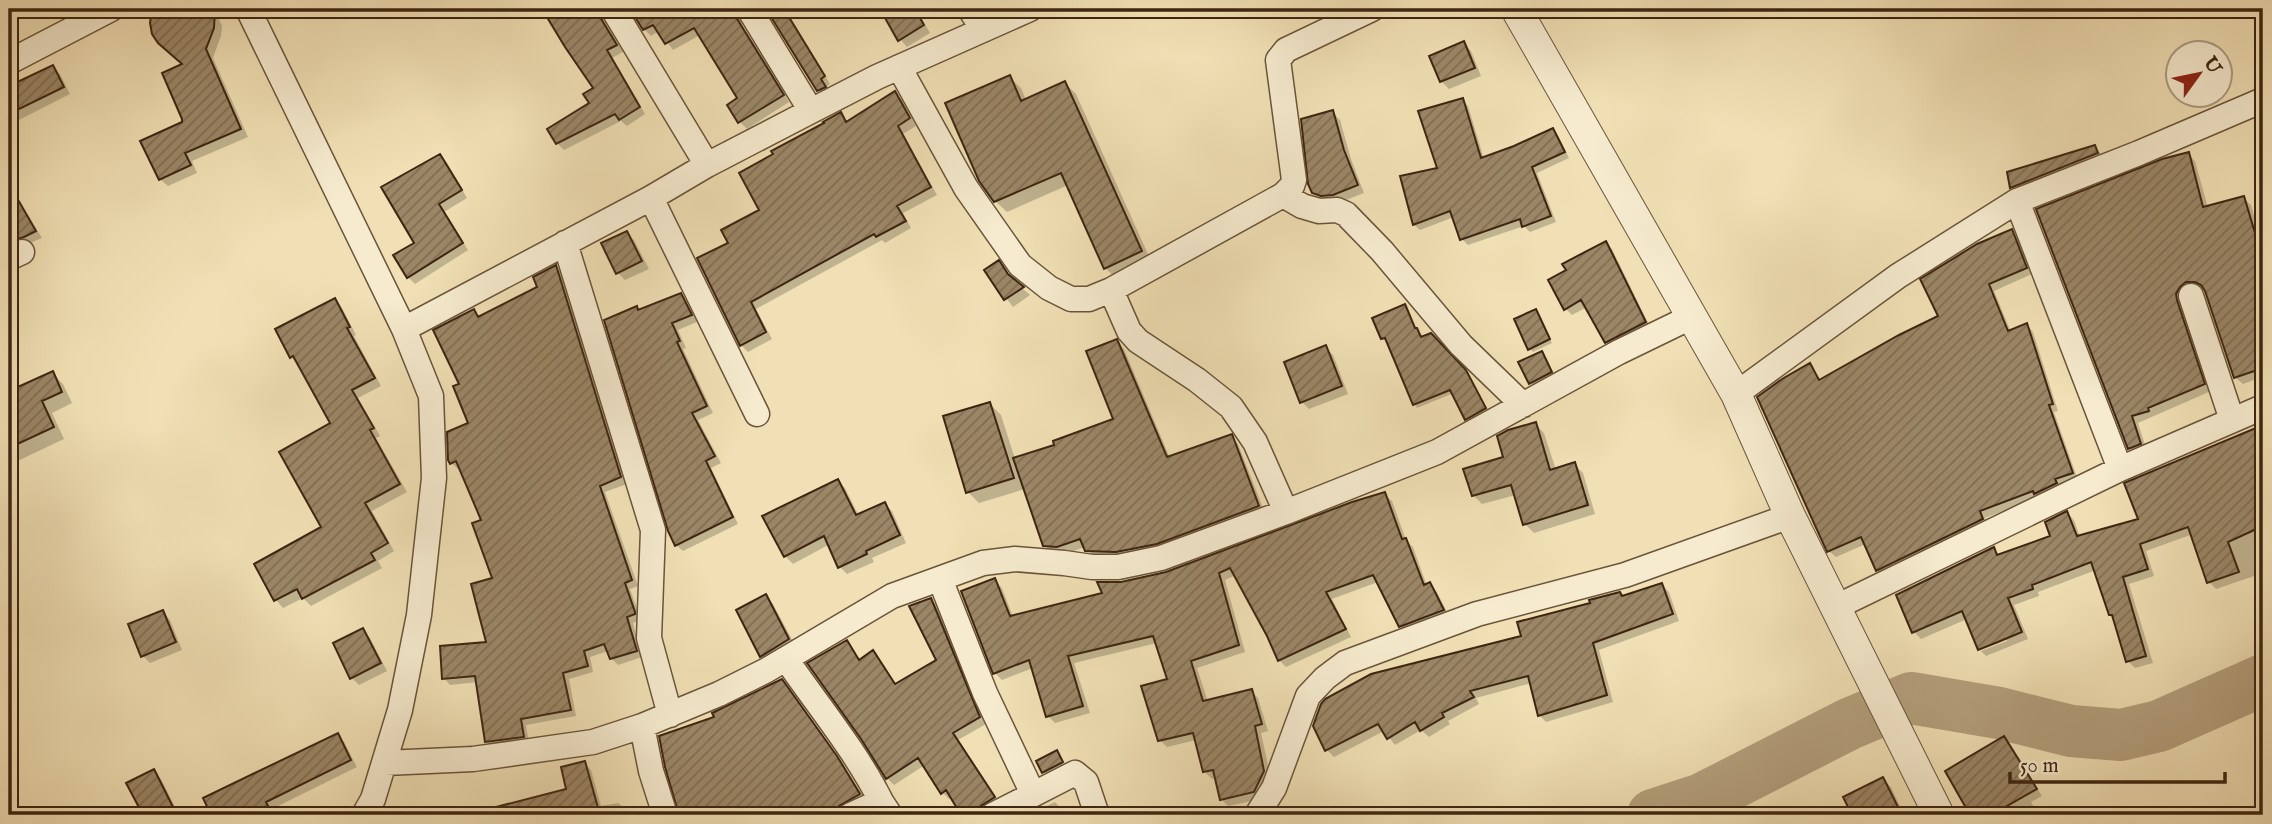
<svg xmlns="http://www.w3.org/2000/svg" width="2272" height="824" font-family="'IM FELL English',serif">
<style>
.shadow{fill:#0003}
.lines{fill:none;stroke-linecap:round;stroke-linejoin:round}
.river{stroke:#b4a07d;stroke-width:52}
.building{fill:url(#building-hatch);stroke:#3d2511;stroke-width:2}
.minor-casing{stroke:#6a543a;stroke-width:27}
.tertiary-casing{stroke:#6a543a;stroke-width:32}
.minor{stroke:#f6ebcf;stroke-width:24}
.tertiary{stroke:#f6ebcf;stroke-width:30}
</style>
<defs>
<pattern id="building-hatch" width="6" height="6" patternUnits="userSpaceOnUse" patternTransform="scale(1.75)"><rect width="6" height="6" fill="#9b8666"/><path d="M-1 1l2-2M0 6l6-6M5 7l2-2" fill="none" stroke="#806d53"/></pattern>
</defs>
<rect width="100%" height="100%" fill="#f1e0b5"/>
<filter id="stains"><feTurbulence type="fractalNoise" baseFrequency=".00286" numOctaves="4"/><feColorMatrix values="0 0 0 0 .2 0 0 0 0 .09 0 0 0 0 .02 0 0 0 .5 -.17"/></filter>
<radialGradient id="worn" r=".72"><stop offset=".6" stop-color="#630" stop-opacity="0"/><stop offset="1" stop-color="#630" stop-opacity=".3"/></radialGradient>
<path class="shadow" d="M154,9H212L218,17L222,26L221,36L213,58L248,137L192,161L197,173L168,186L160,179L183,123L185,65L152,23Z
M544,9H607L604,17L607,25L623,52L612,58L645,114L627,126L621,121L564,150L557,143L591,104L595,88L566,46Z
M632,9H743L740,17L742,25L789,102L747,129L740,122V99L700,35L673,50L659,31L651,36L644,29Z
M768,9H785L830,84L827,86L831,94L825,97L818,90Z
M881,9H916L930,33L907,47L900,39Z
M1464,44L1471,51L1481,76L1449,89L1441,81Z
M53,67L60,74L70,94L9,125V88Z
M1009,77L1021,88L1026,100L1065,83L1076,94L1152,263L1117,279L1105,268L1068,185L1007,212L995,201Z
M895,93L902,100L916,126L903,134L937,195L903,213L911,228L885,243L882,240L756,309L772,339L748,352L741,345L731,244L761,211L840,115L848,122Z
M1462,100L1468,106L1484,159L1552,130L1558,136L1569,158L1537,173L1556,222L1530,232L1524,226L1468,245L1462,239L1454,217L1420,230L1414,225L1439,169Z
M1332,112L1340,120L1351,159L1364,193L1341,202L1321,200L1313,192Z
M2094,147L2102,155L2019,195L2012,187Z
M2188,154L2195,161L2208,208L2243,198L2251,205L2263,247V383L2259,378L2243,384L2235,377L2206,289L2195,288L2211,391L2138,423L2147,451L2137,455L2130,448L2038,210Z
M440,156L447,163L467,198L444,212L468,250L415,284L408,277Z
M21,208L28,215L42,238L9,252V215Z
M2011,231L2018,237L2032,274L1994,291L2011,332L2027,325L2033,332L2058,411L2054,412L2078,480L2039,497L1985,518L1988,526L1884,577L1877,570L1866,544L1836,557L1829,551L1809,365L1821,381L1940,317Z
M626,233L634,240L649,269L625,280L618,273Z
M1605,243L1612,249L1651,329L1613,348L1607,342L1587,307L1572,315L1566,309Z
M998,263L1013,280L1030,295L1013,307L986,271Z
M556,267L562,273L627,484L605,492L638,586L630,589L641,620L633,623L642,657L618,665L611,658L608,651L590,657L593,672L569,679L576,716L526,725L529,743L493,748L487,741L478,682L450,685L444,678L488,644L494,580L483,521L461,468L458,469L451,463L470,424L461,385L474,311L480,317L539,288Z
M680,295L687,302L697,322L678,330L686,348L683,349L713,413L698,420L721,463L711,468L738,524L683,551L676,545L640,312Z
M335,300L342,308L356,335L354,336L381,386L358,398L380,436L376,438L407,492L372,511L394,551L378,561L382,568L311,606L303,598L283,608L276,600L256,564L323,528L332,424L299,365L291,357Z
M1404,306L1422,339L1469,376L1488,412L1470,422L1454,393L1417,408L1414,404L1388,341L1386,342L1383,338Z
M1536,311L1552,343L1533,352L1530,349Z
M1116,341L1124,349L1170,458L1231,436L1238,444L1265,513L1165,550L1094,557L1085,547L1065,554L1052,553L1045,545L1025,489L979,503L968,492L990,404L1001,415L1015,459L1056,446L1115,420Z
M1325,347L1333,355L1348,394L1309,409L1302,402Z
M1541,353L1554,376L1534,387L1521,363Z
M52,373L63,384L72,403L52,413L64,439L9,465V393Z
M1535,424L1544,433L1556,470L1574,464L1583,473L1595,514L1534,533L1525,524L1516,495L1482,504L1473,495Z
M2263,427V573L2216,589L2209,582L2193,534L2146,551L2154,576L2129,584L2153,663L2135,668L2128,661L2115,619L2110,614L2096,570L2038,592L2039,596L2014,605L2028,639L1986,656L1981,651L2007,641L2005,638L1980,647V650L1967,619L1921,639L1914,632L1994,549L2000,556L2052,537L2067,513L2074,520L2080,537L2140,520L2159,476Z
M838,481L845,488L859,516L884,504L892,511L906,543L872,558L874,562L847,574L840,567L830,544L793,564L785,556Z
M1384,494L1392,501L1406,540L1413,547L1427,586L1430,584L1437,592L1450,618L1407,633L1400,626L1378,582L1332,599L1351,637L1286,667L1279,660L1236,575L1225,580L1245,652L1197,668L1208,702L1251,691L1258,698L1268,731L1261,733L1271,779L1261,799L1228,806L1221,799L1217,777L1212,779L1205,772L1196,740L1167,747L1160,740L1169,680L1157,643L1074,663L1090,713L1055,723L1048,716L1033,668L1002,680L995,673V580L1002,588L1013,617L1104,594L1121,583L1166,574Z
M1662,585L1669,592L1679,621L1599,650L1613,702L1546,722L1539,715L1532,683L1476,698L1479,704L1448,721L1450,724L1429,737L1421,730L1395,745L1384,731L1334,757L1327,750L1523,637L1624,598Z
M766,596L773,604L796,647L769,663L761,656Z
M931,600L938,606L986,724L958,740L1000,805L986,815H963L952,797L949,799L943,793L925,765L894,785L887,778L847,642L861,661L872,653L896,685L939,661Z
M163,612L170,620L182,650L150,663L143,656Z
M363,630L370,638L387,671L359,685L352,678Z
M788,688L843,764L866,801L844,815H681V811L717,718Z
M337,735L344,742L357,767L272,809L274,815H213L205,799Z
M2003,738L2009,745L2042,796L2031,802L2038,815H1965L1961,809L1967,806Z
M1057,752L1065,766L1047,775L1044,772Z
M584,763L591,770L601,806L618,803L625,809L626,815H494L493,809L568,791Z
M153,771L161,779L179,815H145L129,784Z
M1883,779L1891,787L1904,815H1854L1845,798Z
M1055,802L1066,815H1029Z"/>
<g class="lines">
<path class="river" d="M1653,815L1702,799L1849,724L1911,698L1999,713L2071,731L2121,735L2159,726L2263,680"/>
</g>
<path class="building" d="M152,9H215L214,28L206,49L241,129L185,153L191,165L159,180L140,141L182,122V119L162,73L182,64L158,43L152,34L150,23Z
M542,9H598L600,17L617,45L607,50L640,107L619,120L615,114L556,144L547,129L589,103L583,94L593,88L565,47Z
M630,9H734L736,17L784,95L738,123L727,105L737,98L694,28L665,44L653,25L643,30Z
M766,9H784L825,76L821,79L826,87L817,91Z
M880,9H915L924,25L898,41Z
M1464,41L1475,68L1440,82L1429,56Z
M53,65L64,87L9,114V86Z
M1010,75L1021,101L1065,81L1142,251L1104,269L1061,173L994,202L979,181L945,103Z
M895,91L910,118L898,126L931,187L897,206L906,221L876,237L874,234L751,302L766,332L740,346L697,258L728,243L721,230L759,210L739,173L773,154L771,151L824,123L823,122L841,112L846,122Z
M1463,98L1481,158L1514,146L1553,128L1565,152L1532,167L1551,216L1522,227L1520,219L1460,240L1450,211L1413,225L1400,176L1437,168L1418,111Z
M1333,110L1344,150L1358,185L1333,195L1321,196L1312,193L1308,184L1301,119Z
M2095,145L2098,153L2010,188L2007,172Z
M2189,152L2203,207L2244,196L2263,260V368L2234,378L2205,291L2201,285L2195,282H2186L2180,287L2176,294L2177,300L2205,384L2148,408L2149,411L2132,416L2141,444L2128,449L2036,209L2162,159Z
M440,154L462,190L439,204L463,243L407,278L393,255L414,243L381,187Z
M9,184L36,231L24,237L9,242Z
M2012,229L2027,268L1989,284L2008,331L2027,323L2053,404L2049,405L2073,473L2055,479L2057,483L2034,494L2033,491L1980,511L1983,519L1876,571L1861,537L1827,552L1757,397L1782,379L1810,363L1819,380L1899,335L1938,316L1920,279L1977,244Z
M627,231L642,261L616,274L601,243Z
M1606,241L1646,322L1605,343L1581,300L1564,310L1548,280L1566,270L1562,264Z
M999,260L1008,274L1024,287L1004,300L984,270Z
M556,265L621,477L600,486L632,580L625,583L635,612V614L627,617L637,651L610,659L604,644L584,651L588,666L563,673L571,710L521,719L524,737L485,742L475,676L442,679L440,646L486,642L471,584L492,578L472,523L481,520L456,461L450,464L448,460L447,432L468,423L453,386L459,384L433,330L474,309L478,317L537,287L533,277Z
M681,293L692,315L672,323L680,341L677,342L707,406L692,413L715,456L706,461L733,517L675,546L668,531L604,320L637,306L638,310Z
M335,298L350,327L347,328L375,378L352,390L374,428L370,430L400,484L365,503L388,543L371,553L375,560L302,599L297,589L274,601L254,564L321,527L279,452L330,423L293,356L290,358L275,329Z
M1405,304L1415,328H1417L1421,337L1431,333L1466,370L1486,408L1465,420L1450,390L1413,405L1385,338L1381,339L1372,318Z
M1536,309L1550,339L1528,350L1514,319Z
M1117,339L1167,457L1232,434L1259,506L1157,544L1116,552L1085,551L1080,539L1057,547L1043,546L1013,458L1054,445L1053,441L1113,419L1086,351Z
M1326,345L1342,386L1300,403L1284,362Z
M1542,351L1552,372L1529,384L1518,362Z
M53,371L62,392L42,401L54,427L9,448V391Z
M990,402L1014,478L966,493L943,416Z
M1536,422L1550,470L1575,462L1588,505L1523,525L1511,485L1472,496L1463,469L1503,457L1497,436L1508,430Z
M2263,425V526L2228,542L2239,572L2207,583L2188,527L2140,544L2148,569L2123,577L2146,656L2126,662L2112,615H2109L2091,562L2032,585L2033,589L2008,598L2022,632L1998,642L1978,650L1962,611L1912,633L1896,595L1994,547L1997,555L2050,536L2045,522L2067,511L2077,536L2138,519L2124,483Z
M838,479L856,515L885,502L900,535L866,551L867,554L838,568L824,536L784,557L762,516Z
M1385,492L1402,539L1406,538L1424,585L1430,582L1444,610L1399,627L1373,575L1326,592L1346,629L1278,661L1267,636L1230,568L1219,573L1239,645L1191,661L1203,701L1252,689L1262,724L1255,726L1264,771L1254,792L1220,800L1213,770L1203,772L1193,733L1158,741L1141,686L1167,679L1153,636L1068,656L1083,706L1046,717L1029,660L993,674L961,591L995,578L1010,616L1102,593L1097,582H1121L1166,572L1352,502Z
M1662,583L1673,614L1593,643L1607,695L1538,716L1528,676L1470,691L1474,697L1442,713L1444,717L1420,731L1415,722L1387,739L1378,724L1325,751L1313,726L1321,704L1325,699L1371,674L1521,636L1517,622L1590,603L1589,600L1620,592L1622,596Z
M766,594L789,639L760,657L736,610Z
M931,598L980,717L953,733L995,797L981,806L978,815H961L946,790L941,794L918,758L886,779L861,739L807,663L847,640L859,660L873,650L895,684L936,660L909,606Z
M163,610L176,642L141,657L128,624Z
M363,628L381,663L350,679L333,643Z
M782,679L837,756L860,794L839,806L836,815H679L665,767L659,736L714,717L712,713Z
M338,733L351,760L266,802L269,808L253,815H211L203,798Z
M2004,736L2037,789L1991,815H1970L1945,771Z
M1057,750L1063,762L1042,773L1036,761Z
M585,761L600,815H497L496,807L566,789L561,767Z
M154,769L177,815H143L126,783Z
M1883,777L1898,807L1881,815H1852L1843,797Z"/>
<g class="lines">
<defs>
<path id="minor" d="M248,9L404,329L431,396L434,478L419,615L400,710L373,799L364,815
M613,9L707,165
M749,9L811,111
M970,9L983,30
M9,62L111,9
M899,67L966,188L1020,265L1049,288L1071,299H1089L1111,290L1283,195L1292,186L1294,180L1278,60L1286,50L1372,9
M1283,195L1302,206L1319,211L1337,210L1346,214L1382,251L1461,345L1523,405
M651,198L757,414
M2017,201L2120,469
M565,243L653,530L649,638L670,715
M9,258L22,252
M1111,290L1129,331L1138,341L1197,380L1231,407L1255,442L1286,512
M2191,296L2232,420
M404,329L651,198L707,165L811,111L877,77L1030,9
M1736,394L1898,276L2017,201L2139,153L2263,100
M940,579L985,693L1033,794
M1834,608L2120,469L2263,407
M786,659C819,707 856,751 882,803
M642,726L651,771L665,815
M385,763L473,759L593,742L642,726L719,694L767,670L892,596L983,563L1015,559L1064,563L1092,567H1118L1161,558L1286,512L1437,452L1619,352L1691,317
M851,815L877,803H882L890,815
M993,815L1075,773L1086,782L1097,815
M1257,815L1274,788L1308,696L1325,678L1345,663L1477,614L1625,575L1790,516"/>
<path id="tertiary" d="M1516,9L1736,394L1790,516L1939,815"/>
</defs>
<use href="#minor" class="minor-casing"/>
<use href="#tertiary" class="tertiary-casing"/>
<use href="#minor" class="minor"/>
<use href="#tertiary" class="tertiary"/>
</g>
<rect width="2272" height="824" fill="none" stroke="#f1e0b5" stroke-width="35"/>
<rect x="10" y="10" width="2251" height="803" fill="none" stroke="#3d2511" stroke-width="3.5"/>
<rect x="18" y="18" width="2237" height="789" fill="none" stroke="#3d2511" stroke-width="2"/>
<g transform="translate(2199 74) rotate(57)"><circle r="33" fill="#f6ebcf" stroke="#ac9c83" stroke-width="2"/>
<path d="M0-5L12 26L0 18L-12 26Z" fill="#8f2418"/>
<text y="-10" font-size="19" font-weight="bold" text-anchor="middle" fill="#3d2511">U</text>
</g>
<path d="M2010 772v10h215v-10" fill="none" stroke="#3d2511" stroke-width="3.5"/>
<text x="2020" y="772" font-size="21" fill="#3d2511" stroke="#f6ebcf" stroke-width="5" paint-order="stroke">50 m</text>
<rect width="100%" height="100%" filter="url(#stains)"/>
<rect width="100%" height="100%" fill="url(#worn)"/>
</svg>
